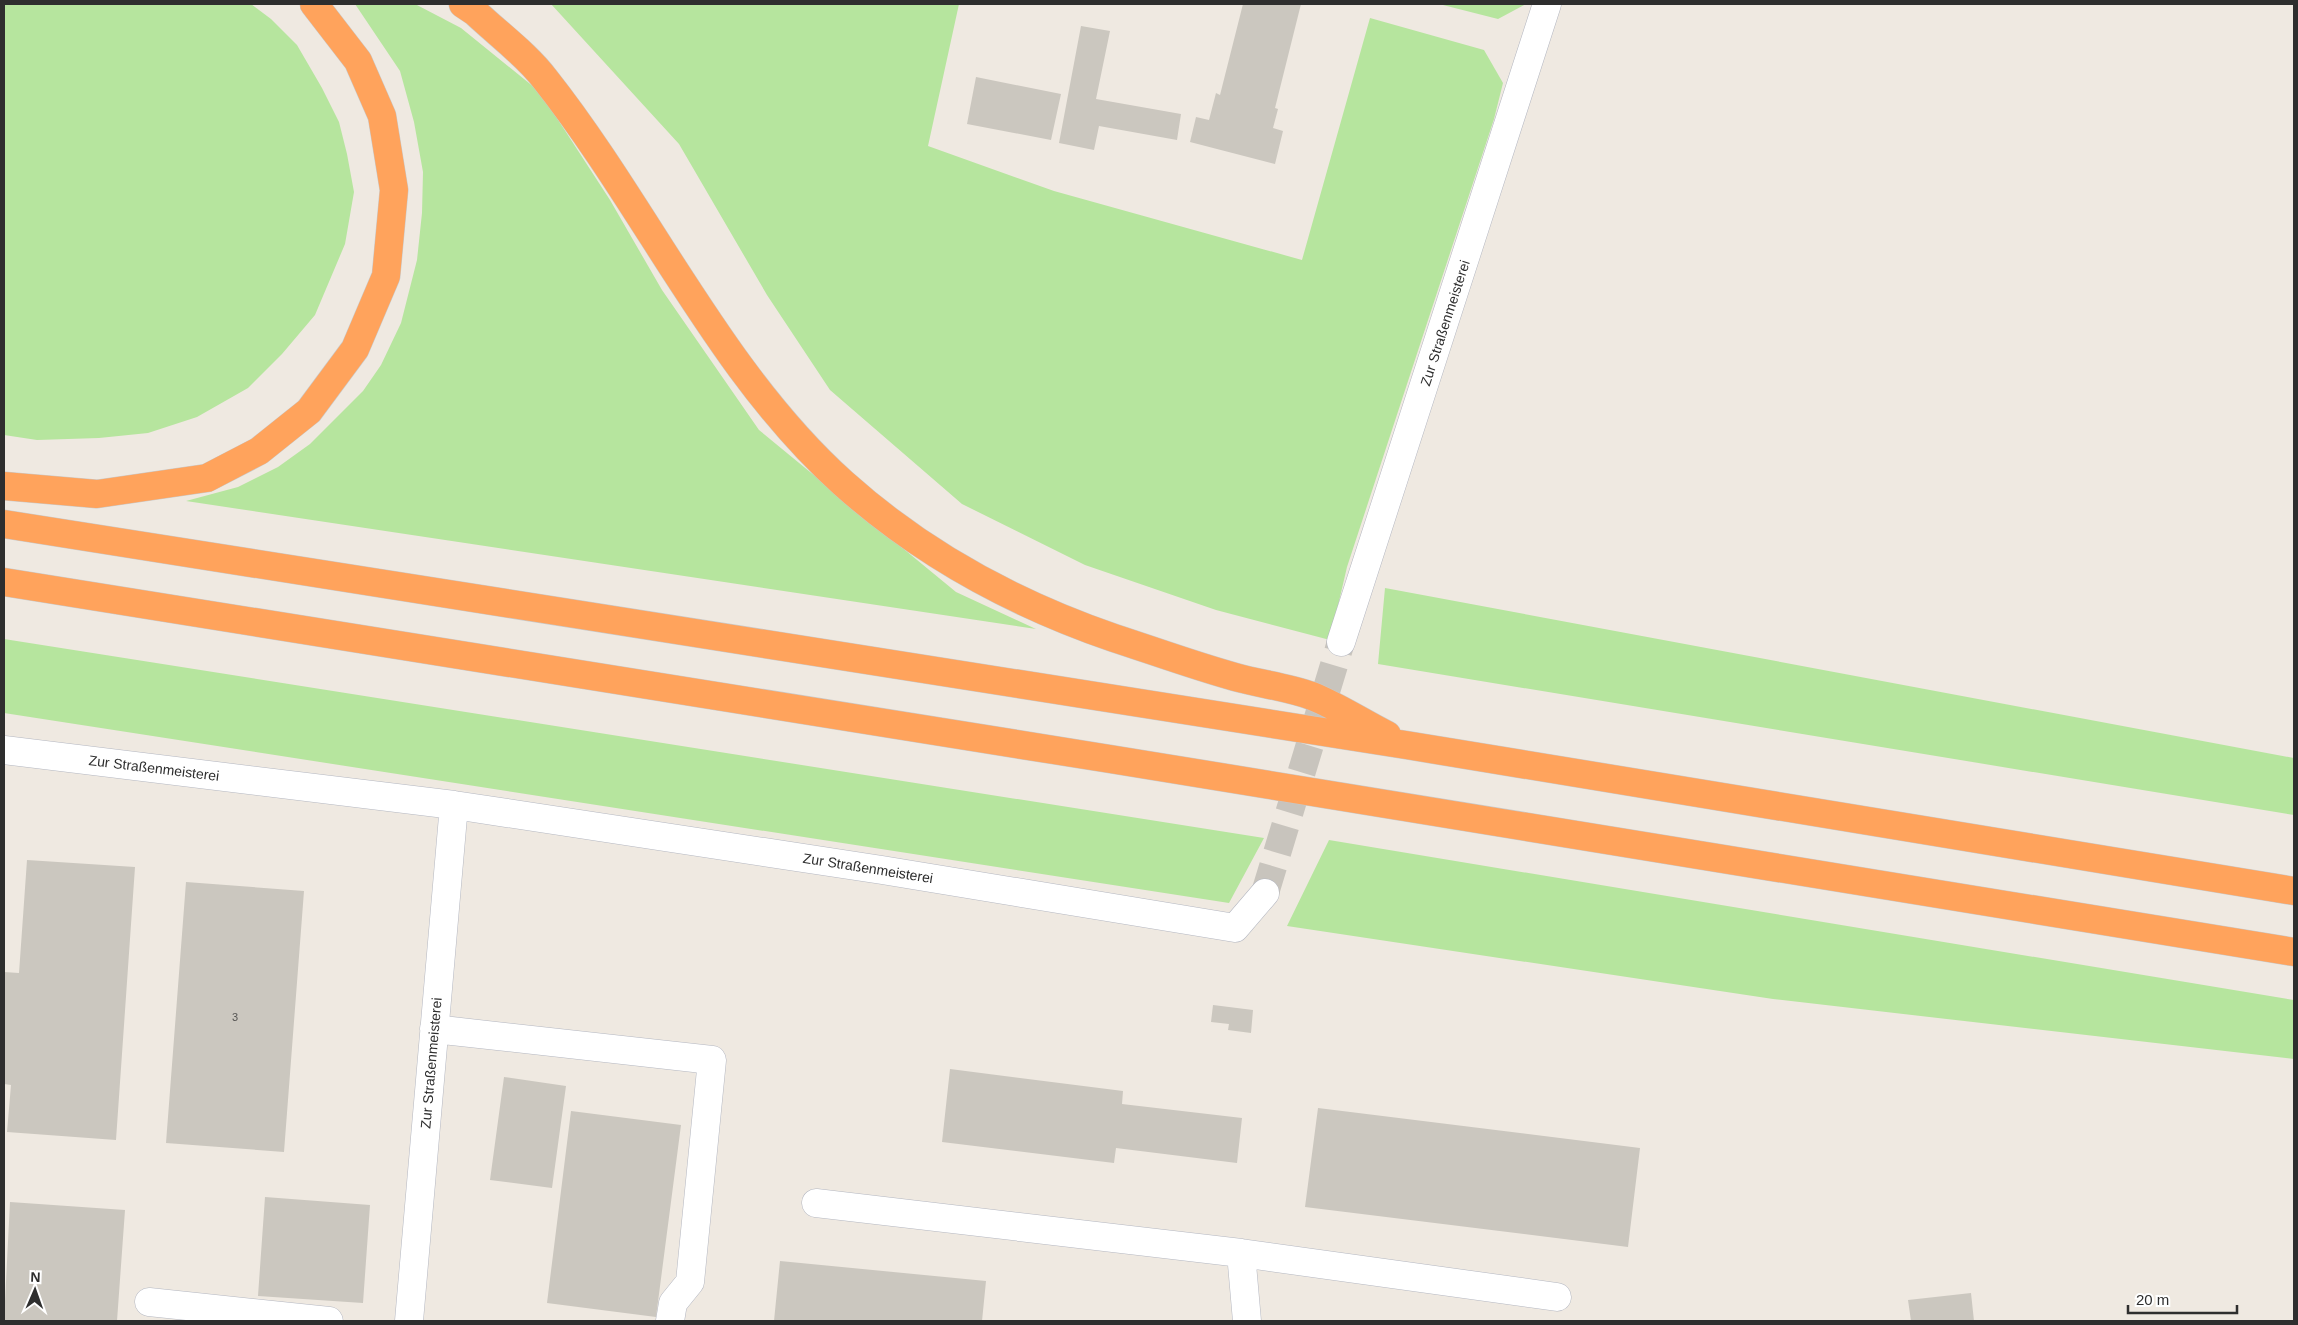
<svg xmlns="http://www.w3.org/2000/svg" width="2298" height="1325" font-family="Helvetica,sans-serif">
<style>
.green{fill:#b6e59e}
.building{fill:#cbc7bf}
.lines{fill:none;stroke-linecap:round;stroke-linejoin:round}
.minor-tunnel{stroke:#c8c4bd;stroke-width:28;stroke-dasharray:28 14;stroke-linecap:butt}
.minor-casing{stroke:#b4b7c1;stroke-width:29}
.highway-casing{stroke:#c9c9c9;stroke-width:29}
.minor{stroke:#fff;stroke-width:28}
.highway{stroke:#ffa35c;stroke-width:28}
.labels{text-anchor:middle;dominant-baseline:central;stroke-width:4;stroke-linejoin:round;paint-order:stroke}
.number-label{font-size:11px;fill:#555452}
.street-label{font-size:14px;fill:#2e2e2e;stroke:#fff}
</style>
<rect width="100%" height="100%" fill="#efe9e1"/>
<path class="green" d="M4,4H251L271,19L297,45L322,88L339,122L347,154L354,192L345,244L315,315L282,354L248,388L197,417L148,433L99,438L37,440L4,435Z
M355,4H415L461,28L540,92L610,200L662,290L759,430L956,592L1036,629L186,501L238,487L278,467L310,444L363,391L381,365L401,323L417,260L422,213L423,172L414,122L400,71Z
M551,4H959L928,146L1054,191L1302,260L1370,18L1484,50L1503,83L1494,119L1347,567L1330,640L1216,610L1085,565L962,504L830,390L767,295L679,144Z
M1439,4H1526L1498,19Z
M1385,588L2294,758V815L1378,664Z
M4,639L1264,838L1229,903L4,713Z
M1329,840L2294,1000V1059L1773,999L1287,926Z"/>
<path class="building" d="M1243,4H1301L1275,108L1278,109L1273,128L1283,131L1275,164L1190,142L1196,117L1209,120L1216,93L1220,95Z
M1081,26L1110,31L1096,99L1181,114L1177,140L1099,126L1094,150L1059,143Z
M976,77L1061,94L1051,140L967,124Z
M27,860L135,867L116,1140L7,1132L11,1085L4,1084V972L19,973Z
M186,882L304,891L284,1152L166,1143Z
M1213,1005L1253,1010L1251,1033L1228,1030L1229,1024L1211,1022Z
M950,1069L1123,1091L1122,1104L1242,1118L1237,1163L1116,1148L1114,1163L942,1142Z
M504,1077L566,1086L552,1188L490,1180Z
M1318,1108L1640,1148L1628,1247L1305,1207Z
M571,1111L681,1125L656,1317L547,1303Z
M265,1197L370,1205L363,1303L258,1296Z
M10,1202L125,1210L117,1321H4Z
M780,1261L986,1281L982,1321H774Z
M1971,1293L1974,1321H1911L1908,1300Z"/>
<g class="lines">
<path class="minor-tunnel" d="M1265,893L1341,642"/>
<defs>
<path id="minor" d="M1341,642L1547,4
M4,750L454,805L882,870L1235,928L1265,893
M434,1029L712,1060L690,1282L673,1303L670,1321
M816,1203L1241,1253L1247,1321
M1241,1253L1557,1297
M149,1302L329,1321
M409,1321L454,805"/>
<path id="highway" d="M463,4L475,12C498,34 526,54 545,79C647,208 720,373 843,483C921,553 1015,604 1114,638C1154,651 1195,666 1235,677C1260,684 1287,687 1312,696C1337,706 1363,723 1387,735
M4,486L97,494L207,478L259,451L309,411L355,349L386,276L394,190L382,116L358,61L314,4
M4,524L1406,745L2294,891
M4,582L1110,759L2294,952"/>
</defs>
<use href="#minor" class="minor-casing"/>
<use href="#highway" class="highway-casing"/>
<use href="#minor" class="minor"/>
<use href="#highway" class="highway"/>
</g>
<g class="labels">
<g class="number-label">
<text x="235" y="1017">3</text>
</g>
<g class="street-label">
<text transform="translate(1445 323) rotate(-72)">Zur Straßenmeisterei</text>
<text transform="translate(154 768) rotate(7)">Zur Straßenmeisterei</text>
<text transform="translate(868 868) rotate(9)">Zur Straßenmeisterei</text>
<text transform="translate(431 1063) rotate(-85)">Zur Straßenmeisterei</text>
</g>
</g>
<rect width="2298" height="1325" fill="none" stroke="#2e2e2e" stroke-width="10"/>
<g transform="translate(35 1290) rotate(2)" stroke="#ffffff" stroke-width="4" paint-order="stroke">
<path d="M0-4L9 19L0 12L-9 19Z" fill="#2e2e2e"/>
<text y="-8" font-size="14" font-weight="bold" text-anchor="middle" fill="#2e2e2e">N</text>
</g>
<path d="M2128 1305v8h109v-8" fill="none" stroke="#2e2e2e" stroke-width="2.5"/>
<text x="2136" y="1305" font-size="15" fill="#2e2e2e" stroke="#ffffff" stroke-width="4" paint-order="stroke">20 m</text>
</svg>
